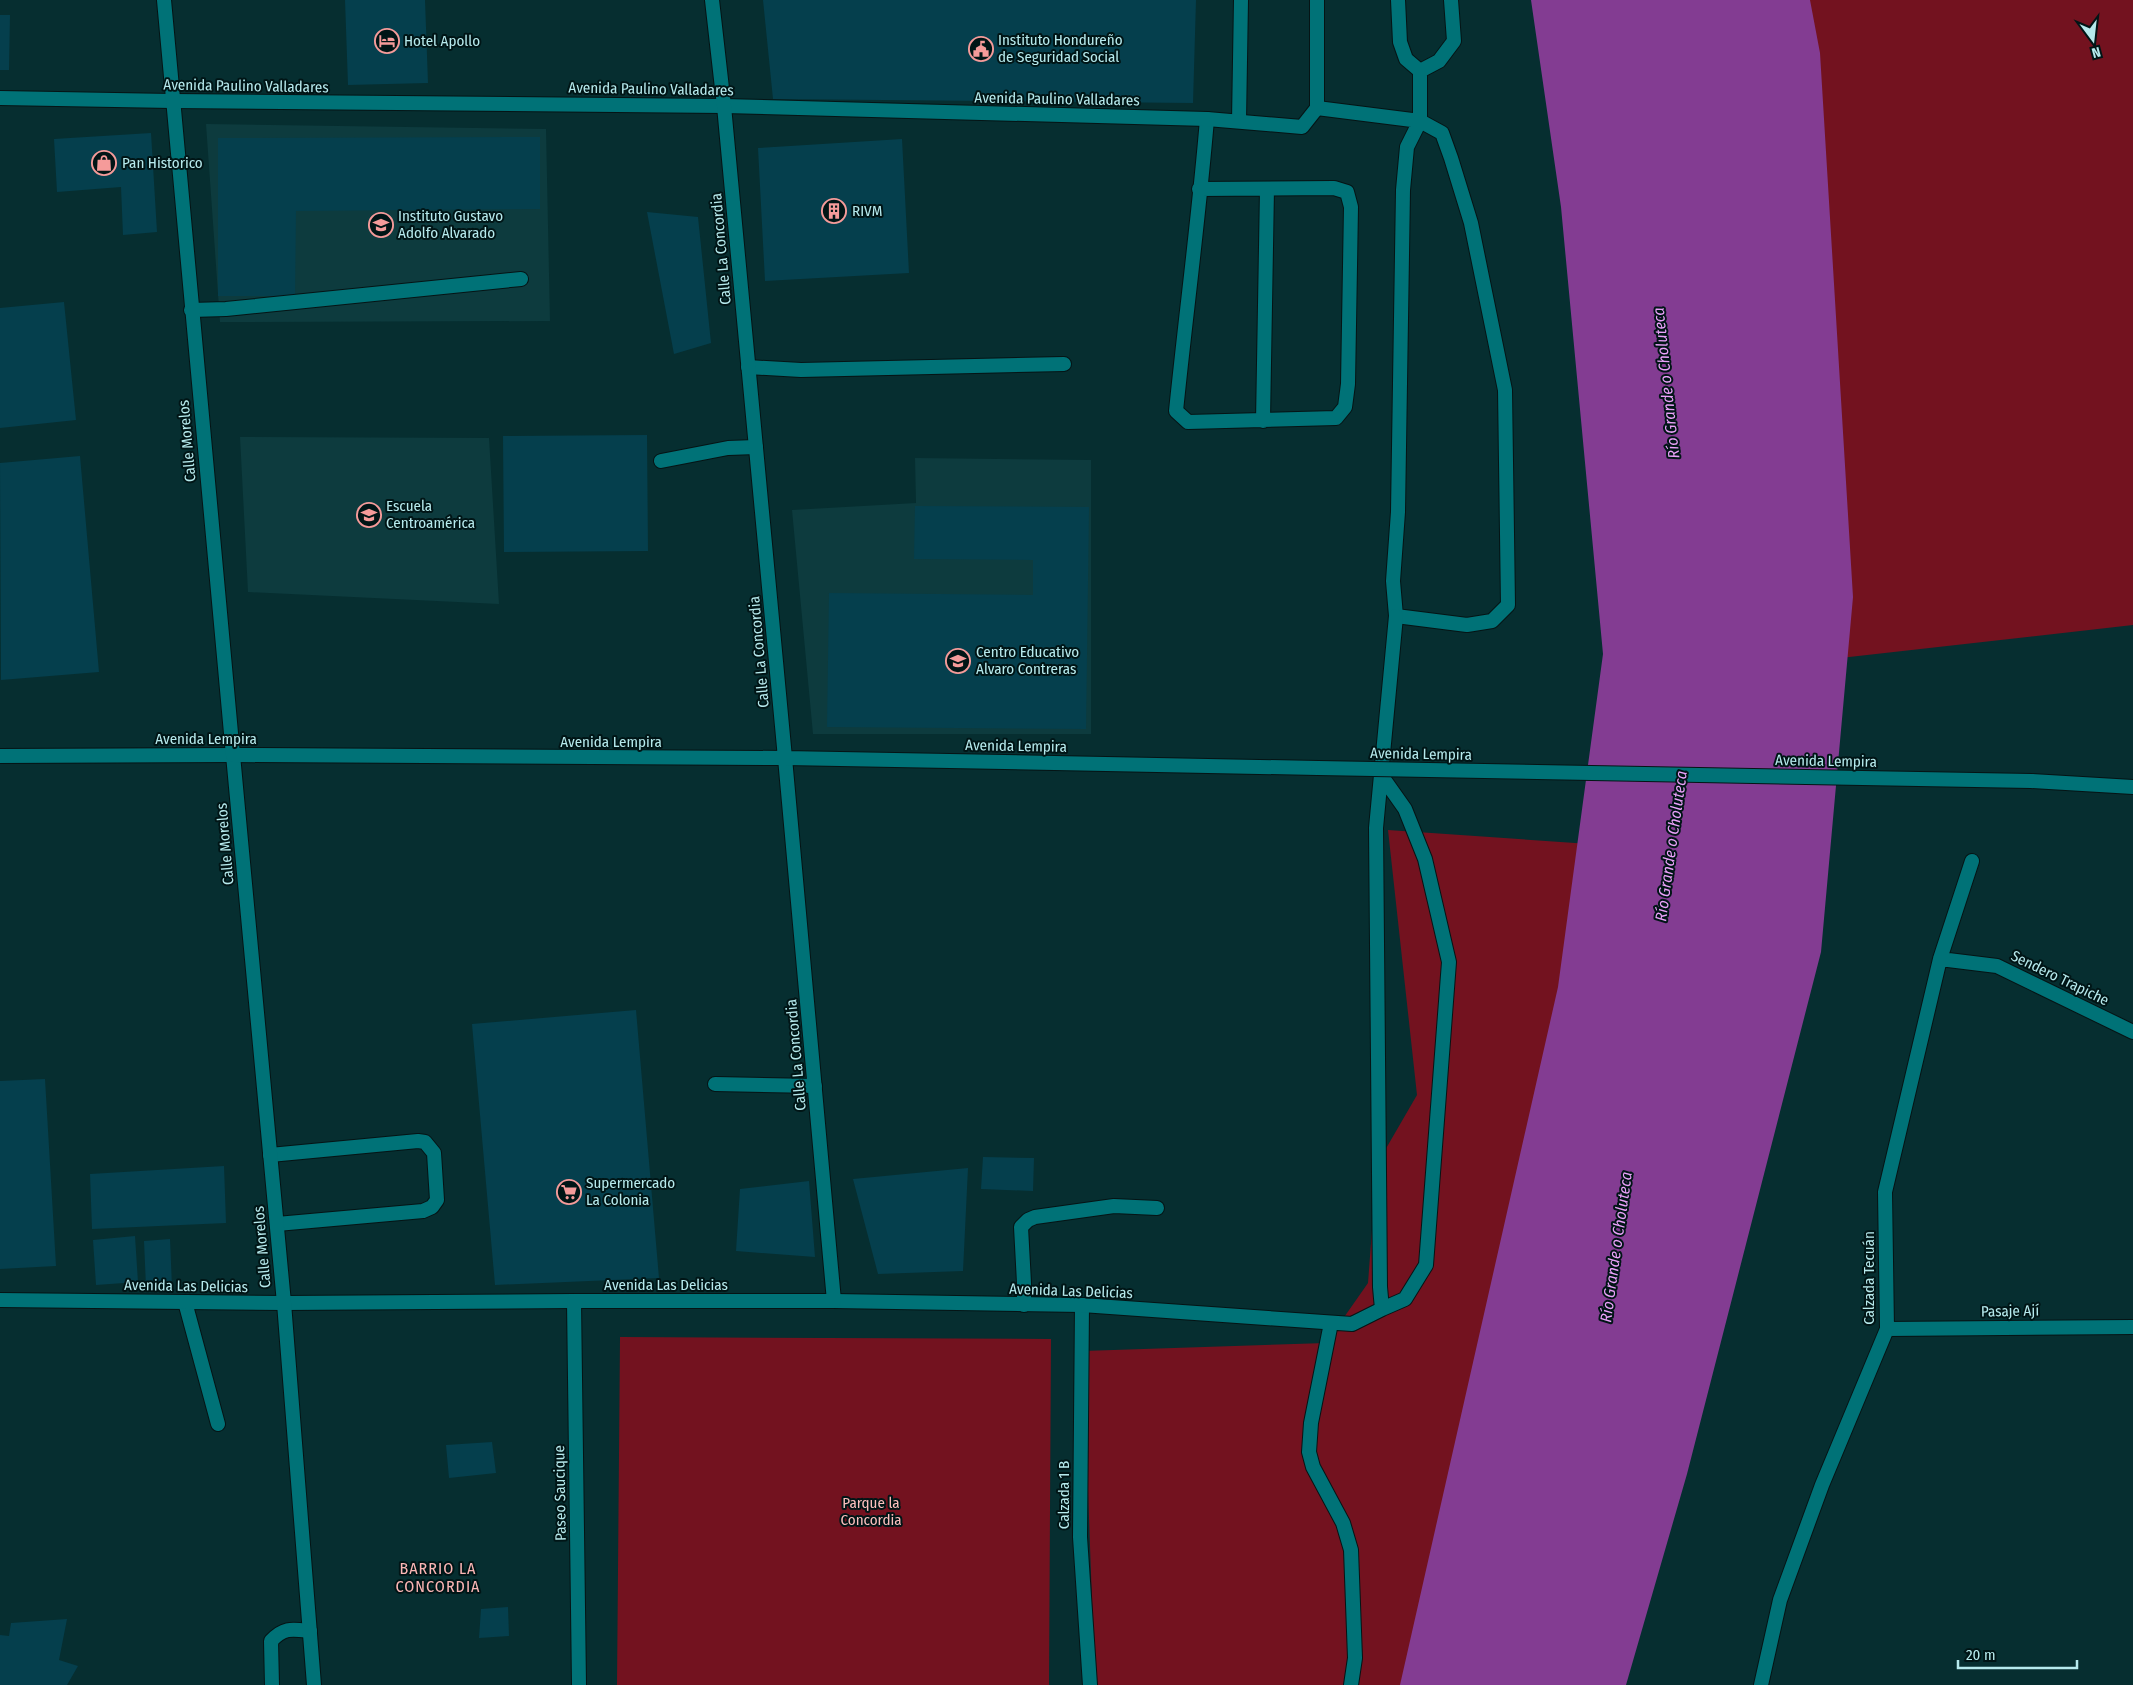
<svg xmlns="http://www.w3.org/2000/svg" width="2133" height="1685" font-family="'Fira Sans Condensed',sans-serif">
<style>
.built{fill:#0d3b3e}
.green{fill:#73121f}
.water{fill:#833c92}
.building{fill:#053f4d}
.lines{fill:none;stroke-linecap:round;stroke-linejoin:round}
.service-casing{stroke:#051415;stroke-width:16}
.minor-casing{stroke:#051415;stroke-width:16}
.tertiary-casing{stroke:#051415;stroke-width:16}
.secondary-casing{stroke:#051415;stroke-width:16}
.service{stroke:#007277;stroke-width:14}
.minor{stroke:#007277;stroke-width:14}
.tertiary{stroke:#007277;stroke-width:14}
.secondary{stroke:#007277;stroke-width:14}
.secondary-bridge-casing{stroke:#051415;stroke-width:16;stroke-linecap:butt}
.secondary-bridge{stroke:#007277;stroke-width:14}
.labels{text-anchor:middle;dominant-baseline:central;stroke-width:4;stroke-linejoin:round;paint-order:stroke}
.poi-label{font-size:15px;fill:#b6eaed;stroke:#001516;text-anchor:start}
.street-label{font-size:15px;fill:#b6eaed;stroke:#001516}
.park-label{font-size:15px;fill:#fcbfbd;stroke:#001516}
.water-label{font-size:16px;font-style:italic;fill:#eba2fa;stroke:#001516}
.neighbourhood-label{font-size:16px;letter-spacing:1px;fill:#fbb6b5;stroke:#001516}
</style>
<rect width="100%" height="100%" fill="#062e30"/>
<path class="built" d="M206,124L546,129L550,321L220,322Z
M240,437L489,438L499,604L248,592Z
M915,458L1091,460V734H813L792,510L916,503Z"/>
<path class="green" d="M1682,0H2133V625L1770,666Z
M1388,830L1648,848L1450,1685H1095L1083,1351L1326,1343L1368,1283L1377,1164L1417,1095Z
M620,1337L1051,1339L1049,1685H617Z"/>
<path class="water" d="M1531,0H1810L1820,53L1853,597L1821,952L1687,1474L1626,1685H1400L1558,987L1603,654L1561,207Z"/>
<path class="building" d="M345,0H425L428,83L348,85Z
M763,0H1196L1193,103L773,99Z
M0,15H10L9,70H0Z
M151,133L157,232L123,235L121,187L57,192L54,139Z
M540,137V209L296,211L295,296H218V138Z
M902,139L909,273L765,281L758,148Z
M647,212L698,217L711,343L674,354Z
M64,302L76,420L0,428V308Z
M647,435L648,551L504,552L503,436Z
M80,456L99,672L1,680L0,463Z
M915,506L1089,507L1086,729L827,727L829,593L1033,595V560L914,559Z
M636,1010L659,1278L495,1285L472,1024Z
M45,1079L56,1266L0,1269V1081Z
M983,1157L1034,1158L1033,1191L981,1189Z
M224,1166L226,1223L92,1229L90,1174Z
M968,1168L963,1271L878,1274L853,1179Z
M809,1181L815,1257L736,1251L740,1189Z
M135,1236L138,1282L96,1285L93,1240Z
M170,1239L172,1287H146L144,1241Z
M492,1442L496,1473L449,1478L446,1445Z
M508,1607L509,1636L479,1638L481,1609Z
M67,1619L59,1660L78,1666L67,1685H0V1635L9,1636L11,1623Z"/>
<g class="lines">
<defs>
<path id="service" d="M1398,0L1400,42L1406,59L1420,71L1439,61L1454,41L1451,0
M1317,108L1420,121V71
M1239,121L1241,0
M1420,121L1442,133L1451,158L1471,223L1505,390L1508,605L1492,621L1467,625L1396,616L1393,581L1398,512L1403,190L1407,147Z
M1199,189L1334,188L1347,192L1351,207L1348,384L1345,407L1336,418L1188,422L1176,411C1186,313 1199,216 1207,119
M191,310L226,309L521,279
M748,367L801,370L1064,364
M1263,421L1267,189
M661,461L728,448L756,447
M715,1084L815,1086
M270,1155L418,1141L425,1142L434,1153L437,1200L432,1207L423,1211L277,1224
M185,1302L218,1424
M1024,1305V1283L1021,1227L1028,1220L1035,1217L1114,1206L1157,1208
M1082,1305L1080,1537L1090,1685
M272,1685L271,1641C284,1627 292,1629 310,1631"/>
<path id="minor" d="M0,98L172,101L724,106
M0,756L233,755
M1381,775L1405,809L1425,859L1449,962L1426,1265L1405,1299L1382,1309
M1940,959L1997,966L2133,1032
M0,1300L284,1303L574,1301
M834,1301L1082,1305L1352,1324L1382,1309L1380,1287L1376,828L1396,616
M1331,1323L1311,1423L1309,1452L1313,1467L1343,1523L1351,1550L1355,1658L1351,1685
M1887,1329L2133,1327
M1761,1685L1780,1600L1822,1485L1887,1329L1885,1192L1940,959L1972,861"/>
<path id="tertiary" d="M724,106L1207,119L1302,127L1317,108V0
M233,755L284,1303L314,1685
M579,1685L574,1301H834L785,758"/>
<path id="secondary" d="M164,0L233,755L785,758L1318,768
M712,0L724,106L785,758
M2031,781L2133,787"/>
</defs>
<use href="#service" class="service-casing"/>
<use href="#minor" class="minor-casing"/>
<use href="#tertiary" class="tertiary-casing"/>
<use href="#secondary" class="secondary-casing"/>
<use href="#service" class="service"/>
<use href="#minor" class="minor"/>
<use href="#tertiary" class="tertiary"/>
<use href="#secondary" class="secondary"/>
<defs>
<path id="secondary-bridge" d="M1318,768L2031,781"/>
</defs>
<use href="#secondary-bridge" class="secondary-bridge-casing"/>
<use href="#secondary-bridge" class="secondary-bridge"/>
</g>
<defs>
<symbol id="hotel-ring" viewBox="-11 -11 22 22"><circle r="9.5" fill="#001516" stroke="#f59b9a" stroke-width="1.5"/><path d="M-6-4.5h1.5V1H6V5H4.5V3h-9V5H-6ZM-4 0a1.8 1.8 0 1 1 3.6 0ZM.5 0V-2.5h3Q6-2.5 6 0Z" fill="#f59b9a"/></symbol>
<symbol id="civic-ring" viewBox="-11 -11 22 22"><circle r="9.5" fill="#001516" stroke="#f59b9a" stroke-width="1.5"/><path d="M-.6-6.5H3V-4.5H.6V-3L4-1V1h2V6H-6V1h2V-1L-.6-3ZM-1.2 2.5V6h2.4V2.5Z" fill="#f59b9a"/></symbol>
<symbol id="shop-ring" viewBox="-11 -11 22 22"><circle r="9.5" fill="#001516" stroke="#f59b9a" stroke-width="1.5"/><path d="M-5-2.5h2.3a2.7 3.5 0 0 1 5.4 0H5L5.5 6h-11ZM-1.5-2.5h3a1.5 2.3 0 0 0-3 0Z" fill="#f59b9a"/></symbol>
<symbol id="building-ring" viewBox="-11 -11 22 22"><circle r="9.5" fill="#001516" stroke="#f59b9a" stroke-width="1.5"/><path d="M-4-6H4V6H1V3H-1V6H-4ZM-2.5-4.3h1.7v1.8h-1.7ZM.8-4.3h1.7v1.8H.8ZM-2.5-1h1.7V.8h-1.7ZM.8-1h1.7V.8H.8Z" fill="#f59b9a"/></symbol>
<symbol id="school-ring" viewBox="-11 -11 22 22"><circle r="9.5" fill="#001516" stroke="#f59b9a" stroke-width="1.5"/><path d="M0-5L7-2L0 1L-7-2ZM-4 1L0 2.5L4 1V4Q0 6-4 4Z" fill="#f59b9a"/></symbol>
<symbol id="supermarket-ring" viewBox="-11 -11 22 22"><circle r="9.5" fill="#001516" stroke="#f59b9a" stroke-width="1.5"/><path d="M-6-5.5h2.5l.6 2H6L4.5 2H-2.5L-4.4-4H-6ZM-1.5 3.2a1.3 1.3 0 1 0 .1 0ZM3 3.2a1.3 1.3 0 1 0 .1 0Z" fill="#f59b9a"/></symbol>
</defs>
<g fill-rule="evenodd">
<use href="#hotel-ring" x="373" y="27" width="28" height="28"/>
<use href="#civic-ring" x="967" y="35" width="28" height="28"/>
<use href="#shop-ring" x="90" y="149" width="28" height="28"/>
<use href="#building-ring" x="820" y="197" width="28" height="28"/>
<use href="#school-ring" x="367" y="211" width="28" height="28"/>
<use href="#school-ring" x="355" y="501" width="28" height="28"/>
<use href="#school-ring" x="944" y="647" width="28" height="28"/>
<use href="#supermarket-ring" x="555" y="1178" width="28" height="28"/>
</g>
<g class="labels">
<g class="poi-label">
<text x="998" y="40">Instituto Hondureño<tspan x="998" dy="17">de Seguridad Social</tspan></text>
<text x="404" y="41">Hotel Apollo</text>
<text x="122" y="163">Pan Historico</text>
<text x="852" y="211">RIVM</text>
<text x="398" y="216">Instituto Gustavo<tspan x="398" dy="17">Adolfo Alvarado</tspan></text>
<text x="386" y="506">Escuela<tspan x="386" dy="17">Centroamérica</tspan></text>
<text x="976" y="652">Centro Educativo<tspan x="976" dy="17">Alvaro Contreras</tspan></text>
<text x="586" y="1183">Supermercado<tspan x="586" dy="17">La Colonia</tspan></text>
</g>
<g class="street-label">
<text transform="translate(246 86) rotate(1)">Avenida Paulino Valladares</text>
<text transform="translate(651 89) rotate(1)">Avenida Paulino Valladares</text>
<text transform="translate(1057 99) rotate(1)">Avenida Paulino Valladares</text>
<text transform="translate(721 249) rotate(-95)">Calle La Concordia</text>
<text transform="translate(187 441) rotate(-95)">Calle Morelos</text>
<text transform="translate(759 652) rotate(-95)">Calle La Concordia</text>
<text x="206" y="739">Avenida Lempira</text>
<text x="611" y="742">Avenida Lempira</text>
<text transform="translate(1016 746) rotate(1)">Avenida Lempira</text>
<text transform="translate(1421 754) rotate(1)">Avenida Lempira</text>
<text transform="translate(1826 761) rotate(1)">Avenida Lempira</text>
<text transform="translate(225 844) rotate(-95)">Calle Morelos</text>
<text transform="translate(2060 978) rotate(26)">Sendero Trapiche</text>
<text transform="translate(796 1055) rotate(-95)">Calle La Concordia</text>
<text transform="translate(262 1247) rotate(-95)">Calle Morelos</text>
<text transform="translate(1869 1278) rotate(-90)">Calzada Tecuán</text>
<text x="666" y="1285">Avenida Las Delicias</text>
<text transform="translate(186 1286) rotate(1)">Avenida Las Delicias</text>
<text transform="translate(1071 1291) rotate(2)">Avenida Las Delicias</text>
<text transform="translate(2010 1311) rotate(-1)">Pasaje Ají</text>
<text transform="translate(560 1493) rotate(-91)">Paseo Saucique</text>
<text transform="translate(1064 1495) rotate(-90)">Calzada 1 B</text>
</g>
<g class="park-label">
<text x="871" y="1503">Parque la<tspan x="871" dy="17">Concordia</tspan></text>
</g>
<g class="water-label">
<text transform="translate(1666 383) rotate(-96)">Río Grande o Choluteca</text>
<text transform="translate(1671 846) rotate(-82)">Río Grande o Choluteca</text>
<text transform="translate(1616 1247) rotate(-82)">Río Grande o Choluteca</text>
</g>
<g class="neighbourhood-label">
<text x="438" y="1568">BARRIO LA<tspan x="438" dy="18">CONCORDIA</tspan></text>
</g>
</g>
<g transform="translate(2093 40) rotate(165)" stroke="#001516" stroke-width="4" paint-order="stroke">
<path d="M0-4L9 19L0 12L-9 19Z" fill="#b6eaed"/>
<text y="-8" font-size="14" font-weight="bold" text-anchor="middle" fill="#b6eaed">N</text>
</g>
<path d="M1958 1660v8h119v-8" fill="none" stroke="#b6eaed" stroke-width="2.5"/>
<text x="1966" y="1660" font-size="15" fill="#b6eaed" stroke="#001516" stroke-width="4" paint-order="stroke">20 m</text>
</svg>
